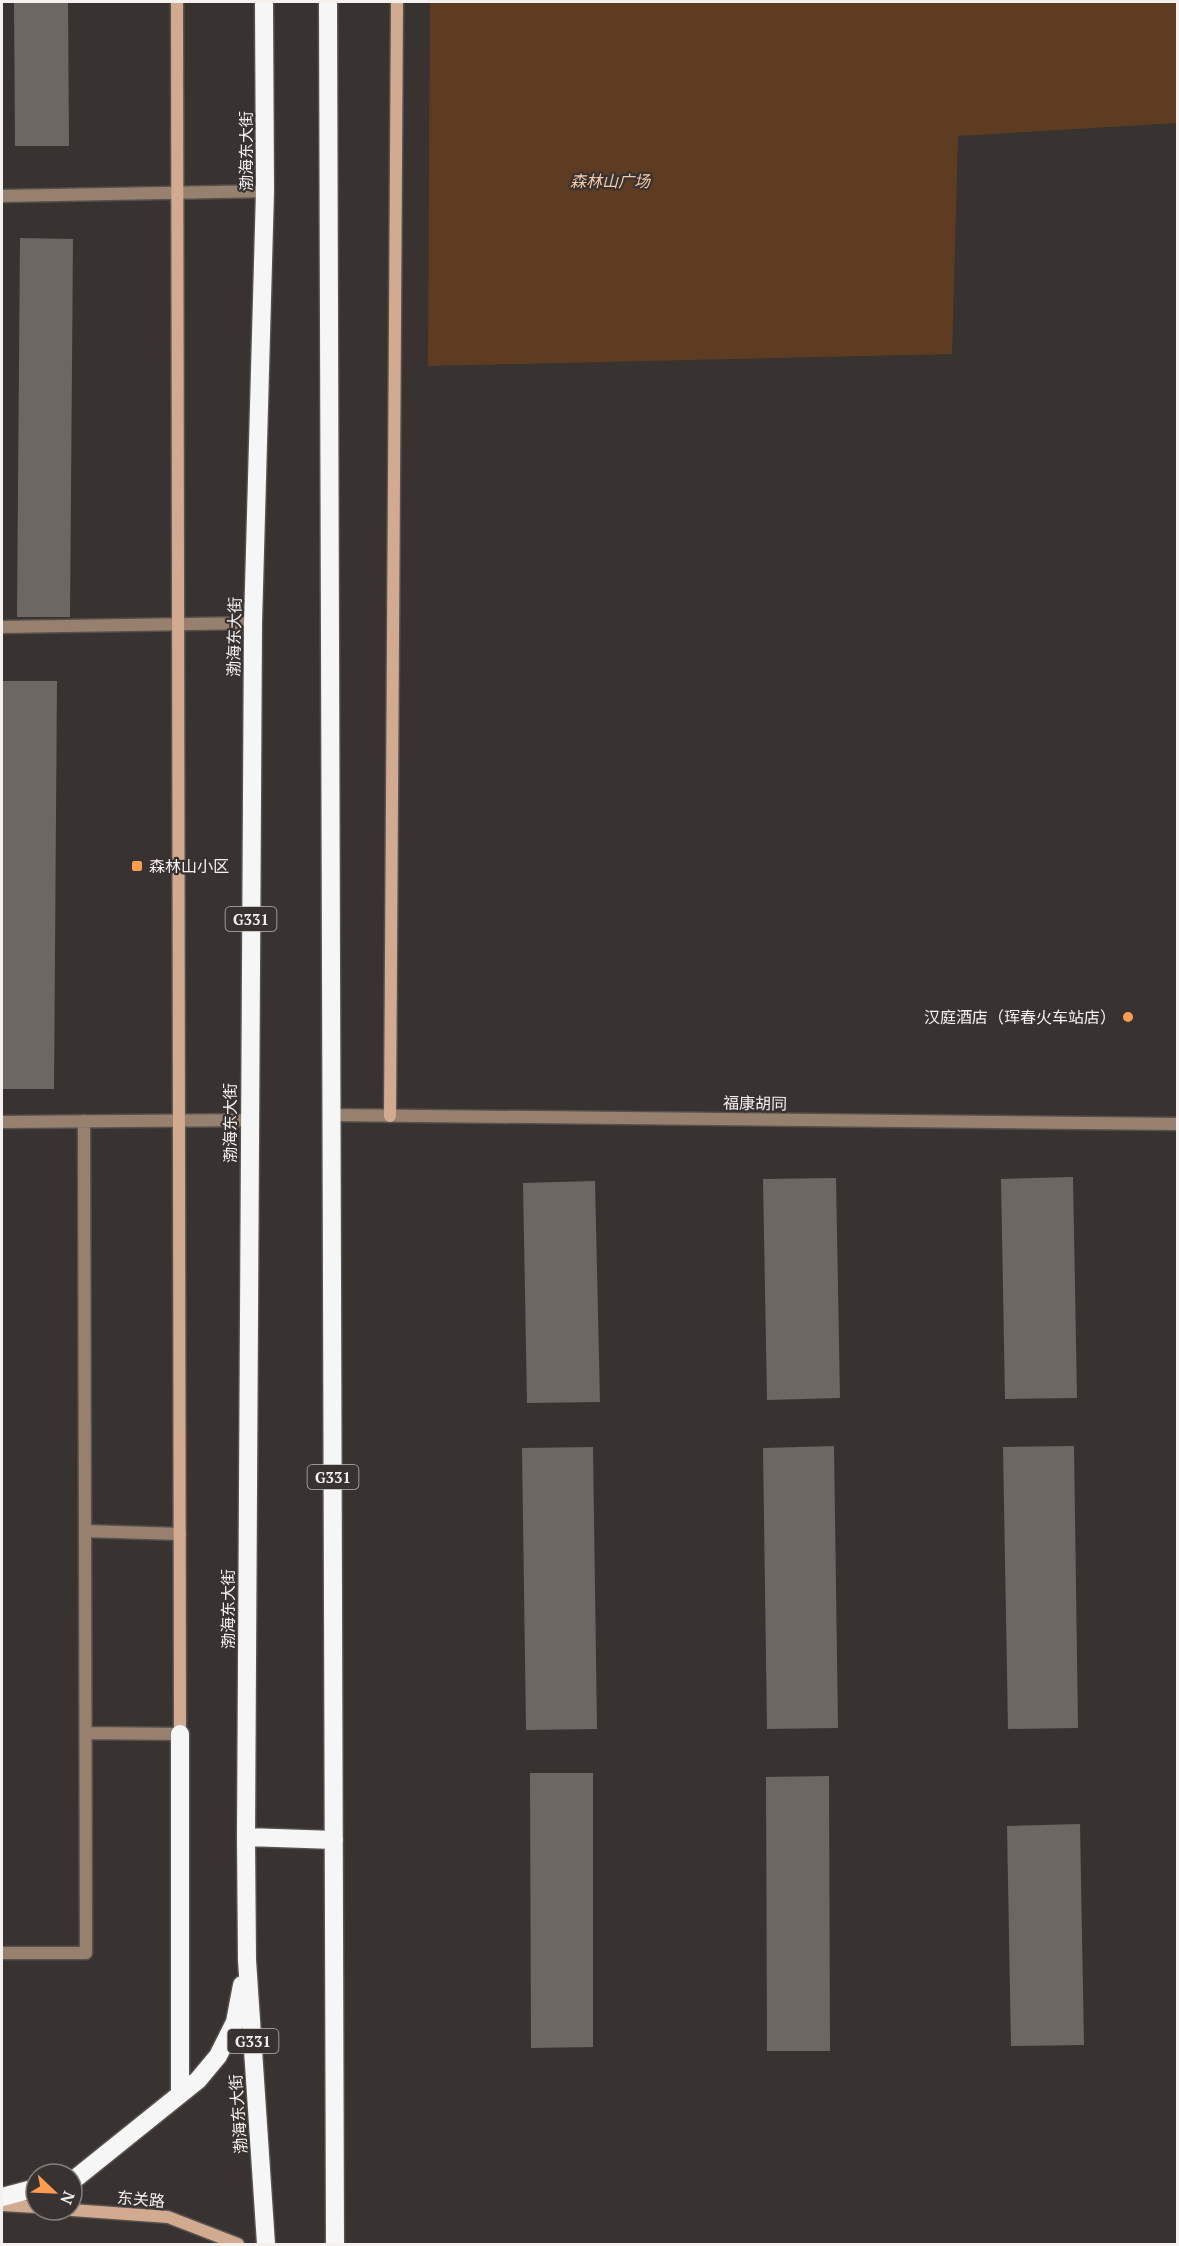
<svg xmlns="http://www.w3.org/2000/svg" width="1179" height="2246" font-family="'PT Serif','Noto Sans SC',serif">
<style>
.green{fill:#5e3c21}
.building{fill:#6d6763}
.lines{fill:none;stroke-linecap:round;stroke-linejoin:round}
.lane-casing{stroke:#56514f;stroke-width:15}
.street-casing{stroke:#56514f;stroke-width:15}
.secondary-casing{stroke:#56514f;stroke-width:15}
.highway-casing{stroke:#56514f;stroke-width:21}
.lane{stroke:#98806f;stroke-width:12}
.street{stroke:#98806f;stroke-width:12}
.secondary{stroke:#d1aa8f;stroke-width:12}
.highway{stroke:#f6f6f6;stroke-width:18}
.poi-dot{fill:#fc9d52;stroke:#383330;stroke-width:2}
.labels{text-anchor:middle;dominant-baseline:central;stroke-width:4.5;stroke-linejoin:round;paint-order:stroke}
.shield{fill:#383330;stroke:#bcb8b6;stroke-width:1.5}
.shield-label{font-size:15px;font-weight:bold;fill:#f4f1ef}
.street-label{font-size:16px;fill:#f4f1ef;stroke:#383330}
.park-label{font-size:16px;font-style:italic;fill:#f7c8a7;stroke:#383330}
.poi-label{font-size:16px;fill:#f4f1ef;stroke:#383330;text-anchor:start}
</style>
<rect width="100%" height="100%" fill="#383330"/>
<path class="green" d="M430,2H1177V123L958,136L952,354L428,366Z"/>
<path class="building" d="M14,2H68L69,146H15Z
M20,238L73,239L70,617H17Z
M2,681H57L54,1089H2Z
M1073,1177L1077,1398L1005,1399L1001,1179Z
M836,1178L840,1398L767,1400L763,1179Z
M595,1181L600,1402L527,1403L523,1183Z
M834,1446L838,1728L767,1729L763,1448Z
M1074,1446L1078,1728L1008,1729L1003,1447Z
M593,1447L597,1729L526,1730L522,1448Z
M530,1773H593V2047L531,2048Z
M829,1776L830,2051H767L766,1777Z
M1080,1824L1084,2045L1011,2046L1007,1826Z"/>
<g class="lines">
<defs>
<path id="lane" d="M2,196L265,191
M2,627L253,623
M2,1122L250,1120
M85,1531L180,1534
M86,1733L180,1734
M2,1953H86L84,1121"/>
<path id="street" d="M332,1115L1178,1124"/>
<path id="secondary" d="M177,2L180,1734
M390,1116L397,2
M2,2205L36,2207
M72,2210L168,2217L238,2244"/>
<path id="highway" d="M264,2L265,191L253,623L246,1837L247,1960L266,2244
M328,2L335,2244
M180,1734V2094
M246,1837L334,1840
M72,2179L76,2178L198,2080L218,2056L235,2022L242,1985
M2,2197L36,2188"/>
</defs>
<use href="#lane" class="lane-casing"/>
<use href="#street" class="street-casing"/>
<use href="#secondary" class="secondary-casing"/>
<use href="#highway" class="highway-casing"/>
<use href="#lane" class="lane"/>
<use href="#street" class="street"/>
<use href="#secondary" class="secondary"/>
<use href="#highway" class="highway"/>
</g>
<g class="poi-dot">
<rect x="131" y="860" width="12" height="12" rx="3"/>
<circle cx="1128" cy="1017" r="6"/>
</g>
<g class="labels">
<g class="shield">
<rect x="225.5" y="907" width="51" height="24" rx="4.5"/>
<rect x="307.5" y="1465" width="51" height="24" rx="4.5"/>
<rect x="227.5" y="2029" width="51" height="24" rx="4.5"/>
</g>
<g class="shield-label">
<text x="251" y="919">G331</text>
<text x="333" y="1477">G331</text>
<text x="253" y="2041">G331</text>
</g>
<g class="street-label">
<text transform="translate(246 151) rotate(-90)">渤海东大街</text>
<text transform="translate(234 637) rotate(-89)">渤海东大街</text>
<text transform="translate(755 1103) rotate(1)">福康胡同</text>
<text transform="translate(230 1123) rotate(-90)">渤海东大街</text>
<text transform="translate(228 1609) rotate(-90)">渤海东大街</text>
<text transform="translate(238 2114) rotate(-94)">渤海东大街</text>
<text transform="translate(141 2199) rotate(5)">东关路</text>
</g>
<g class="park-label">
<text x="610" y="181">森林山广场</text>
</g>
<g class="poi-label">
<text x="149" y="866">森林山小区</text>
<text x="1116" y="1017" text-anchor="end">汉庭酒店（珲春火车站店）</text>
</g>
</g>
<rect width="1179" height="2246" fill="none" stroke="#f4f1ef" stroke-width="6"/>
<g transform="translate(54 2192) rotate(113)"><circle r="28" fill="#383330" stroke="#837f7c" stroke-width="1.5"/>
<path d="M0-4.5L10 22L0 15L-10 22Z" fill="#fc9d52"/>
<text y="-9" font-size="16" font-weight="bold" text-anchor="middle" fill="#f4f1ef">N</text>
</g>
</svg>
